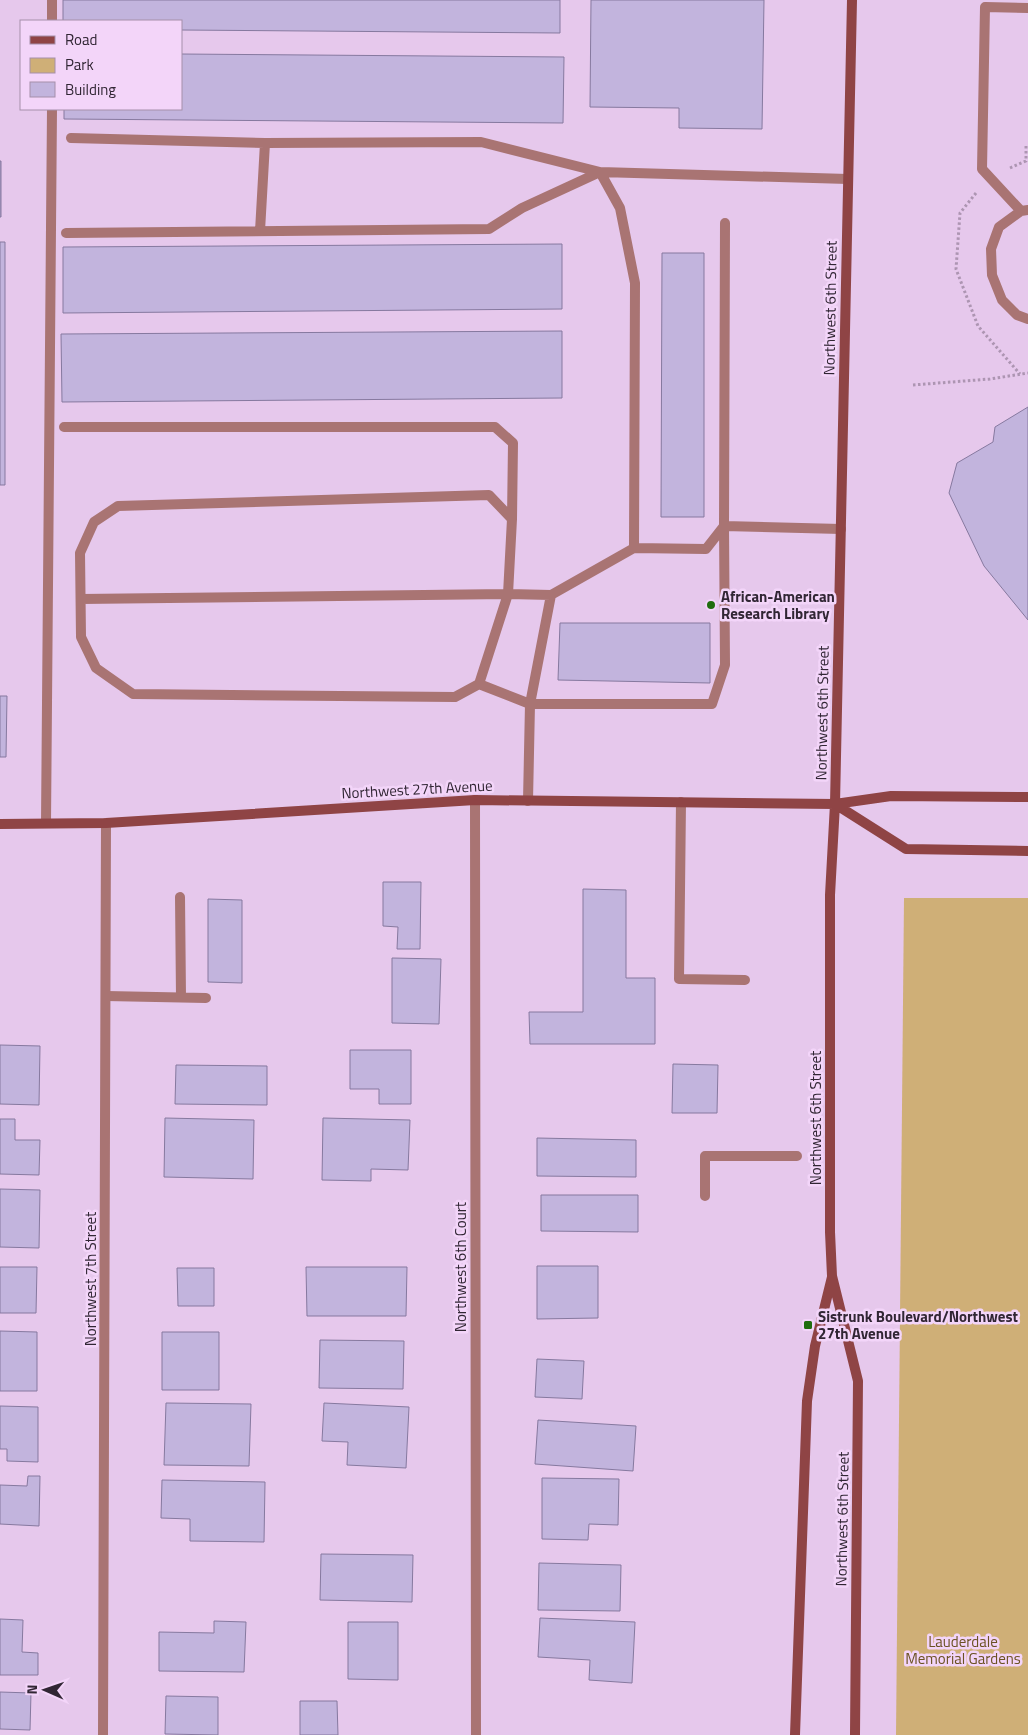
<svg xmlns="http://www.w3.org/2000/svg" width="1028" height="1735" font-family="'Titillium Web',sans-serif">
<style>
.green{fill:#cfaf77}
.building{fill:#c2b4dd;stroke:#86799f}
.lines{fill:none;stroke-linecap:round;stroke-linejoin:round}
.path{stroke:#ad95b2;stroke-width:3;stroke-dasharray:2.5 2.5;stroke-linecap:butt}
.lane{stroke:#a97473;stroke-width:10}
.street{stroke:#a97473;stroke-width:10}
.secondary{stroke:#8f4445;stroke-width:10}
.poi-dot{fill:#206d0f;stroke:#f3d5f9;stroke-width:2}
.labels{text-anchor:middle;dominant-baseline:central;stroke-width:5;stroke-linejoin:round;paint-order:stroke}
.street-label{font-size:15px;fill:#312634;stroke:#f3d5f9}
.poi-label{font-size:15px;font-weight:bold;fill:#312634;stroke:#f3d5f9;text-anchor:start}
.park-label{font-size:15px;fill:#6b5223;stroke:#f3d5f9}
</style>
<rect width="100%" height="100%" fill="#e6c8ec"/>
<path class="green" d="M904,898H1028V1735H896Z"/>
<path class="building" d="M63,0H560V33L181,30V21H63Z
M591,0H764L762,129L679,128V108L590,107Z
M181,54L564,57L563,123L64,119V109H181Z
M0,161H1V217H0Z
M0,242H5V485H0Z
M562,244V309L63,313V247Z
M662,253H704V517H661Z
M562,331V398L62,402L61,334Z
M1028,407V620L984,566L949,493L957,463L993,442L995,427Z
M560,623H710V683L558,680Z
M0,696H7L6,757H0Z
M383,882H421L420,949H397L398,927L383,926Z
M583,889L626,890V978H655V1044H530L529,1012H583Z
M208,899L242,900V983L208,982Z
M392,958L441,959L439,1024L392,1023Z
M0,1045L40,1046L39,1105L0,1104Z
M350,1050H411V1104H379V1089H350Z
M673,1064L718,1065L717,1113H672Z
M176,1065L267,1066V1105L175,1104Z
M165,1118L254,1120L253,1179L164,1177Z
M323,1118L410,1120L408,1170L371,1169V1181L322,1180Z
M0,1119H15V1140H40L39,1175L0,1174Z
M537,1138L636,1140V1177L537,1176Z
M0,1189L40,1190L39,1248L0,1247Z
M541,1195H638V1232L541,1231Z
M537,1266H598V1318L537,1319Z
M0,1267H37L36,1313H0Z
M306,1267H407L406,1316H307Z
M177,1268H214V1306H178Z
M0,1331L37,1332V1391H0Z
M162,1332H219V1390H162Z
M320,1340L404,1341L403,1389L319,1388Z
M537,1359L584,1361L582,1399L535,1397Z
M166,1403L251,1404L249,1466L164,1465Z
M324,1403L409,1407L406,1468L347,1465L348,1442L322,1441Z
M0,1406L38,1407V1462L7,1461V1449H0Z
M538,1420L636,1426L633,1471L535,1464Z
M28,1476H40L39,1526L0,1524V1485L27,1486Z
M542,1478L619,1479L618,1525L589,1524L588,1540L542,1539Z
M162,1480L265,1482L264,1542L190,1541V1519L161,1518Z
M321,1554L413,1555L412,1602L320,1600Z
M539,1563L621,1565L620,1611L538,1610Z
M540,1618L635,1622L632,1683L589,1680L590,1660L538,1657Z
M0,1619L23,1620L22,1652L38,1653V1675H0Z
M214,1621L246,1622L244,1672L159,1671V1632L214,1633Z
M348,1622H398V1680L348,1679Z
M0,1692L31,1693L30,1730L0,1729Z
M166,1696L218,1697V1735L165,1734Z
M300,1701H337L338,1735H300Z"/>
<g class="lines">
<path class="path" d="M1010,168L1026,161V146
M976,193L960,213L956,269L978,326L1020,374
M913,385L990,379L1028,373"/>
<path class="lane" d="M52,0V21
M71,138L265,143L481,142L600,172L620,208L635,283L634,548
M1028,210L1021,211L999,227L991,249L992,275L1002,300L1017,315L1028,319
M1021,211L982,169L985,7L1028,8
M725,223L724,526L841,529
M260,231L265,143
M66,233L489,229L522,208L600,172L848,179
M64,427H495L513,443L512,519
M81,599L508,594L551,595
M479,684L508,594L512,519L489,495L118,506L94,522L80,553L81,637L96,668L133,694L455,697L479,684L530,704H712L725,665L724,526
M528,801L530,704L551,595L634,548L706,549L724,526
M681,802L679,979L745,980
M46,823L52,109
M180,897L181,997
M106,996L206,998
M705,1196V1156H797"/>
<path class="street" d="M475,800L476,1735
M103,1735L106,823"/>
<path class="secondary" d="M852,0L835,804L830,895V1232L832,1276L858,1381L855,1735
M835,804L906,849L1028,851
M0,824L106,823L475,800L835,804L891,796L1028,797
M795,1735L807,1401L815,1346L832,1277"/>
</g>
<g class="poi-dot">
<circle cx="711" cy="605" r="5"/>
<rect x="803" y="1320" width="10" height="10" rx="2.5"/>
</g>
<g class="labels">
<g class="street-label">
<text transform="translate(830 308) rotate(-89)">Northwest 6th Street</text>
<text transform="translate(822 713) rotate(-89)">Northwest 6th Street</text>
<text transform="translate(417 789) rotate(-3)">Northwest 27th Avenue</text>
<text transform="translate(815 1118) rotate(-90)">Northwest 6th Street</text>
<text transform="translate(460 1267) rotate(-90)">Northwest 6th Court</text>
<text transform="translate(90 1279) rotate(-90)">Northwest 7th Street</text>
<text transform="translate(842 1519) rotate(-89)">Northwest 6th Street</text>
</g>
<g class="poi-label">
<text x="721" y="596">African-American<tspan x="721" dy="17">Research Library</tspan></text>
<text x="818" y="1316">Sistrunk Boulevard/Northwest<tspan x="818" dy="17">27th Avenue</tspan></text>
</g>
<g class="park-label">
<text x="963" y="1641">Lauderdale<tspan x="963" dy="17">Memorial Gardens</tspan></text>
</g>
</g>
<rect x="20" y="20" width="162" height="90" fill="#f3d5f9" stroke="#a58faa"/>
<rect x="30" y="36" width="25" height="8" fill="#8f4445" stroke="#a58faa"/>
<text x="65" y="45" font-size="15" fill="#312634">Road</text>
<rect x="30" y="58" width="25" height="15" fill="#cfaf77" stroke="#a58faa"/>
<text x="65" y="70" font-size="15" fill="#312634">Park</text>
<rect x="30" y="82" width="25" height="15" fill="#c2b4dd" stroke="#a58faa"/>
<text x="65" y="95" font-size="15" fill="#312634">Building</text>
<g transform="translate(45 1690) rotate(272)" stroke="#f3d5f9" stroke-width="4" paint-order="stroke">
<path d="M0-4L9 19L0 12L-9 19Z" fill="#312634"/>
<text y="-8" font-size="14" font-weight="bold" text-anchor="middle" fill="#312634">N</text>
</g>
</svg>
